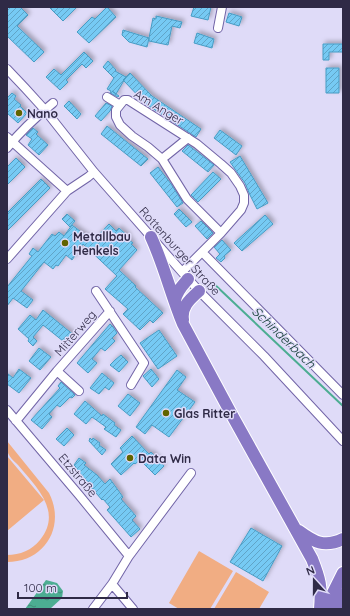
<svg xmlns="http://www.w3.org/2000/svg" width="350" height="616" font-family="Quicksand,sans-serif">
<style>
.park{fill:#f1ad83}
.water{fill:url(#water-ripples)}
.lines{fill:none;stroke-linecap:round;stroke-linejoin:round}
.stream{stroke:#4cad92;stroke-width:2}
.building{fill:url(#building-hatch);stroke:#479cc4;filter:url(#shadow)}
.minor-casing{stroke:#7265a7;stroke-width:10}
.highway-casing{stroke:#fff;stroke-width:14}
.minor{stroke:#fff;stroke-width:8}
.highway{stroke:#8979c5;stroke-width:12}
.poi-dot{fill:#616400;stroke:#dfdbf8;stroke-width:1.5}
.labels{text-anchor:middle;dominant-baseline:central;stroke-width:3;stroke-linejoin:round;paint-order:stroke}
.street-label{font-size:12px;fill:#2f2a46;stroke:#dfdbf8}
.poi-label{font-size:12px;font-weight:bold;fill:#2f2a46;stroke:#dfdbf8;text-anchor:start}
.water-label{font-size:13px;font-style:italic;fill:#0c392e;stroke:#dfdbf8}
</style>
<defs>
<pattern id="water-ripples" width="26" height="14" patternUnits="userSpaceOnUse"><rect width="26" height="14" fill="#4cad92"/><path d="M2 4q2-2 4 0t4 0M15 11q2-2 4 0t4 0" fill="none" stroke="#408d79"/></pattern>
<pattern id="building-hatch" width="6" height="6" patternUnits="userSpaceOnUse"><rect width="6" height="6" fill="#76caf4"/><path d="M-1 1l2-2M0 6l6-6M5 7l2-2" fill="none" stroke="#61a4c7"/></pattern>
<filter id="shadow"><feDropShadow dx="2.5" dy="-2.5" stdDeviation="2" flood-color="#0004"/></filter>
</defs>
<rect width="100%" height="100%" fill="#dfdbf8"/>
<path class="park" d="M7,441L49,493C66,526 45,562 7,562V555C20,555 32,550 40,540C63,511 36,487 18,465C15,462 10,458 8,453C6,450 7,445 7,441Z
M7,456L44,500L7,531Z
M199,551L233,571L210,609H179L169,603Z
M236,572L269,592L259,609H214Z"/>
<path class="water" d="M46,580L57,583L63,591L62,598L50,609H25Z"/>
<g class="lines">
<path class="stream" d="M212,282L343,406"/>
</g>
<path class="building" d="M7,7H20L28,15L17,26L44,52L34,62L7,36Z
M49,7H77L63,21Z
M107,7L116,17L89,43L77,32L92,17L95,19Z
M194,7H211L208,20L191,16Z
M229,13L242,17L239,26L226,22Z
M156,16L182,22L180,28L172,26L168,45L149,41V38L147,47L129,42L122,35L123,30L149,38L153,18L156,19Z
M197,33L214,39L212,48L194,43Z
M323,44H343V52H329V60H323Z
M84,52L93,61L86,68L82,64L66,80L68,82L60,90L46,77L54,69L61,75Z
M108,61L116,70L115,71L126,77L116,94L112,91L119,96L118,97L110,93L111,91L107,89L114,78L103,67Z
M326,68H339V93H326Z
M130,73L152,96L201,129L196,137L146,104L123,80Z
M12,93L16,96L14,99L21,105L20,106L27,113L18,123L7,113V98Z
M69,101L81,114L77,119L64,106Z
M106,103L112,106L110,111L101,121L95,116Z
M107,126L148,159L141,166L101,134Z
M33,128L38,132L36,134L48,145L39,155L28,145L32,139L26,135Z
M220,130L242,146L236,155L214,138Z
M188,145L214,165L208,172L182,151Z
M240,156L268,203L257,209L250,195L245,183L230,162Z
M16,158L25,167L7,185V167Z
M158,167L171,184L183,203L177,207L150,173Z
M213,172L221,179L198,202L191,195Z
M41,179L50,188L7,231V213Z
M179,209L192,222L186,227L174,214Z
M67,214L75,221L70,227L62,219Z
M265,215L273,224L242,251L234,243Z
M201,221L213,233L207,239L195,226Z
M109,224L116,231L119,228L129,237L127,238L133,243L131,244L137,250L119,270L136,286L135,287L163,313L153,323L150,320L140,330L123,314L128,309L105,289L117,276L83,244L72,260L66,255L58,266L56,265L53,269L44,262L21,291L33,300L27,308L13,298L7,306V287L32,256L29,254L33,248L38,252L52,234L55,236L59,232L64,236L72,225L93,241Z
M222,240L231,250L224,256L225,258L221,262L216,258L220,254L214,247Z
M43,310L75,336L68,345L43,325L33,337L37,341L33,346L28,341L29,339L18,329L30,315L36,320Z
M110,324L113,327L117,333L112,338L115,341L105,351L101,348L92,359L97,363L88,373L77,363Z
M159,330L177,356L158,369L140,343Z
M39,348L51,357L40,370L29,361Z
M121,355L128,362L119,372L110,365L115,360Z
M19,369L31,378L19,393L7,384V373L13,378Z
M151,369L159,379L152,387L143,376Z
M177,370L186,377L177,390L195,402L169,437L152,425L145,434L136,427Z
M102,373L114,383L109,390L105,387L99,394L90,388Z
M61,382L75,395L72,398L70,397L60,407L57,405L49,414L52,417L42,429L31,420L60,388L58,386Z
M128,394L140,403L130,416L118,406Z
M85,401L102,416L103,414L115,423L114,425L121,430L116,437L104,429L106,427L92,417L86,424L74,414Z
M67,428L74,435L64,446L56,439Z
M132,436L149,454L151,452L164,466L155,475L140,460L135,464L134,463L121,475L111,464L123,452L120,448Z
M90,438L92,440L93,438L100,443L99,445L106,450L102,455L89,441Z
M79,458L86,463L84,465L97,475L105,484L110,479L123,497L121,499L136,516L132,520L140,529L131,537L107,510L110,507L103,499L102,500L90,486L92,484L81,477L82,475L75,469L76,467L74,465Z
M251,528L282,546L263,581L230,562Z"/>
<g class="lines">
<defs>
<path id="minor" d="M218,28L222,7
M7,69L25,88L45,110L94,172L182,272L199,291L264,356L343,441
M107,97L120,105L124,100H128L197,144L221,164L231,173L240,186L244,195V203L241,210L221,233L182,272
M120,105L116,110V117L120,125L132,136L148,147L162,159L187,199L221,233
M7,137L67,191
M7,148C20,132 37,116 53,103
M162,159L188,138
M202,252L343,395
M7,259L67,191L88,177L94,172
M96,291L144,363L131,385
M57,371L79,391
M7,410L79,495L129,556
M16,421L57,371L110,311
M112,584L133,609
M93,609L112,584L129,556L191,473"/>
<path id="highway" d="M151,237C164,265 171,295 183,324L233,417L312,559C320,579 322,587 320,609
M175,300C177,291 182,286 188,279
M183,320C181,307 189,300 199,291
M299,531C314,542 324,548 343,539
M325,609L343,573
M336,609L343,595"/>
</defs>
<use href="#minor" class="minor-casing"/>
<use href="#highway" class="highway-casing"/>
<use href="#minor" class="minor"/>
<use href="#highway" class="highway"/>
</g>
<g class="poi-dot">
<circle cx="19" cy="113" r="4"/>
<circle cx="65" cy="243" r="4"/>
<circle cx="166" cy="413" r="4"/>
<circle cx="130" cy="458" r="4"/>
</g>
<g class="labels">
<g class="street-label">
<text transform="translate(159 107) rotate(31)">Am Anger</text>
<text transform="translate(180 251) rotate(48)">Rottenburger Straße</text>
<text transform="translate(75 333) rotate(-49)">Mitterweg</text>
<text transform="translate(78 475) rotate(50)">Etzstraße</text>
</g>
<g class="poi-label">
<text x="27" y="113">Nano</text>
<text x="73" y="236">Metallbau<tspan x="73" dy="14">Henkels</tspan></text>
<text x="174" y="413">Glas Ritter</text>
<text x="138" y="458">Data Win</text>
</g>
<g class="water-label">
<text transform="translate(284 337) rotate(44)">Schinderbach</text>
</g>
</g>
<rect width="350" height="616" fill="none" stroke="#2f2a46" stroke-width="16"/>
<g transform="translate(314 580) rotate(339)" stroke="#dfdbf8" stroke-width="3" paint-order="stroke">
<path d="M0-3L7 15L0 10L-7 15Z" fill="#2f2a46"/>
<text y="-6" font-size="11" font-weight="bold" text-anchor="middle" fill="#2f2a46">N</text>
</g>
<path d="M18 592v6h109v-6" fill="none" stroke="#2f2a46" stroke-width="2"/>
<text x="24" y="592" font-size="12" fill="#2f2a46" stroke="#dfdbf8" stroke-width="3" paint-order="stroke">100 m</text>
</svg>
